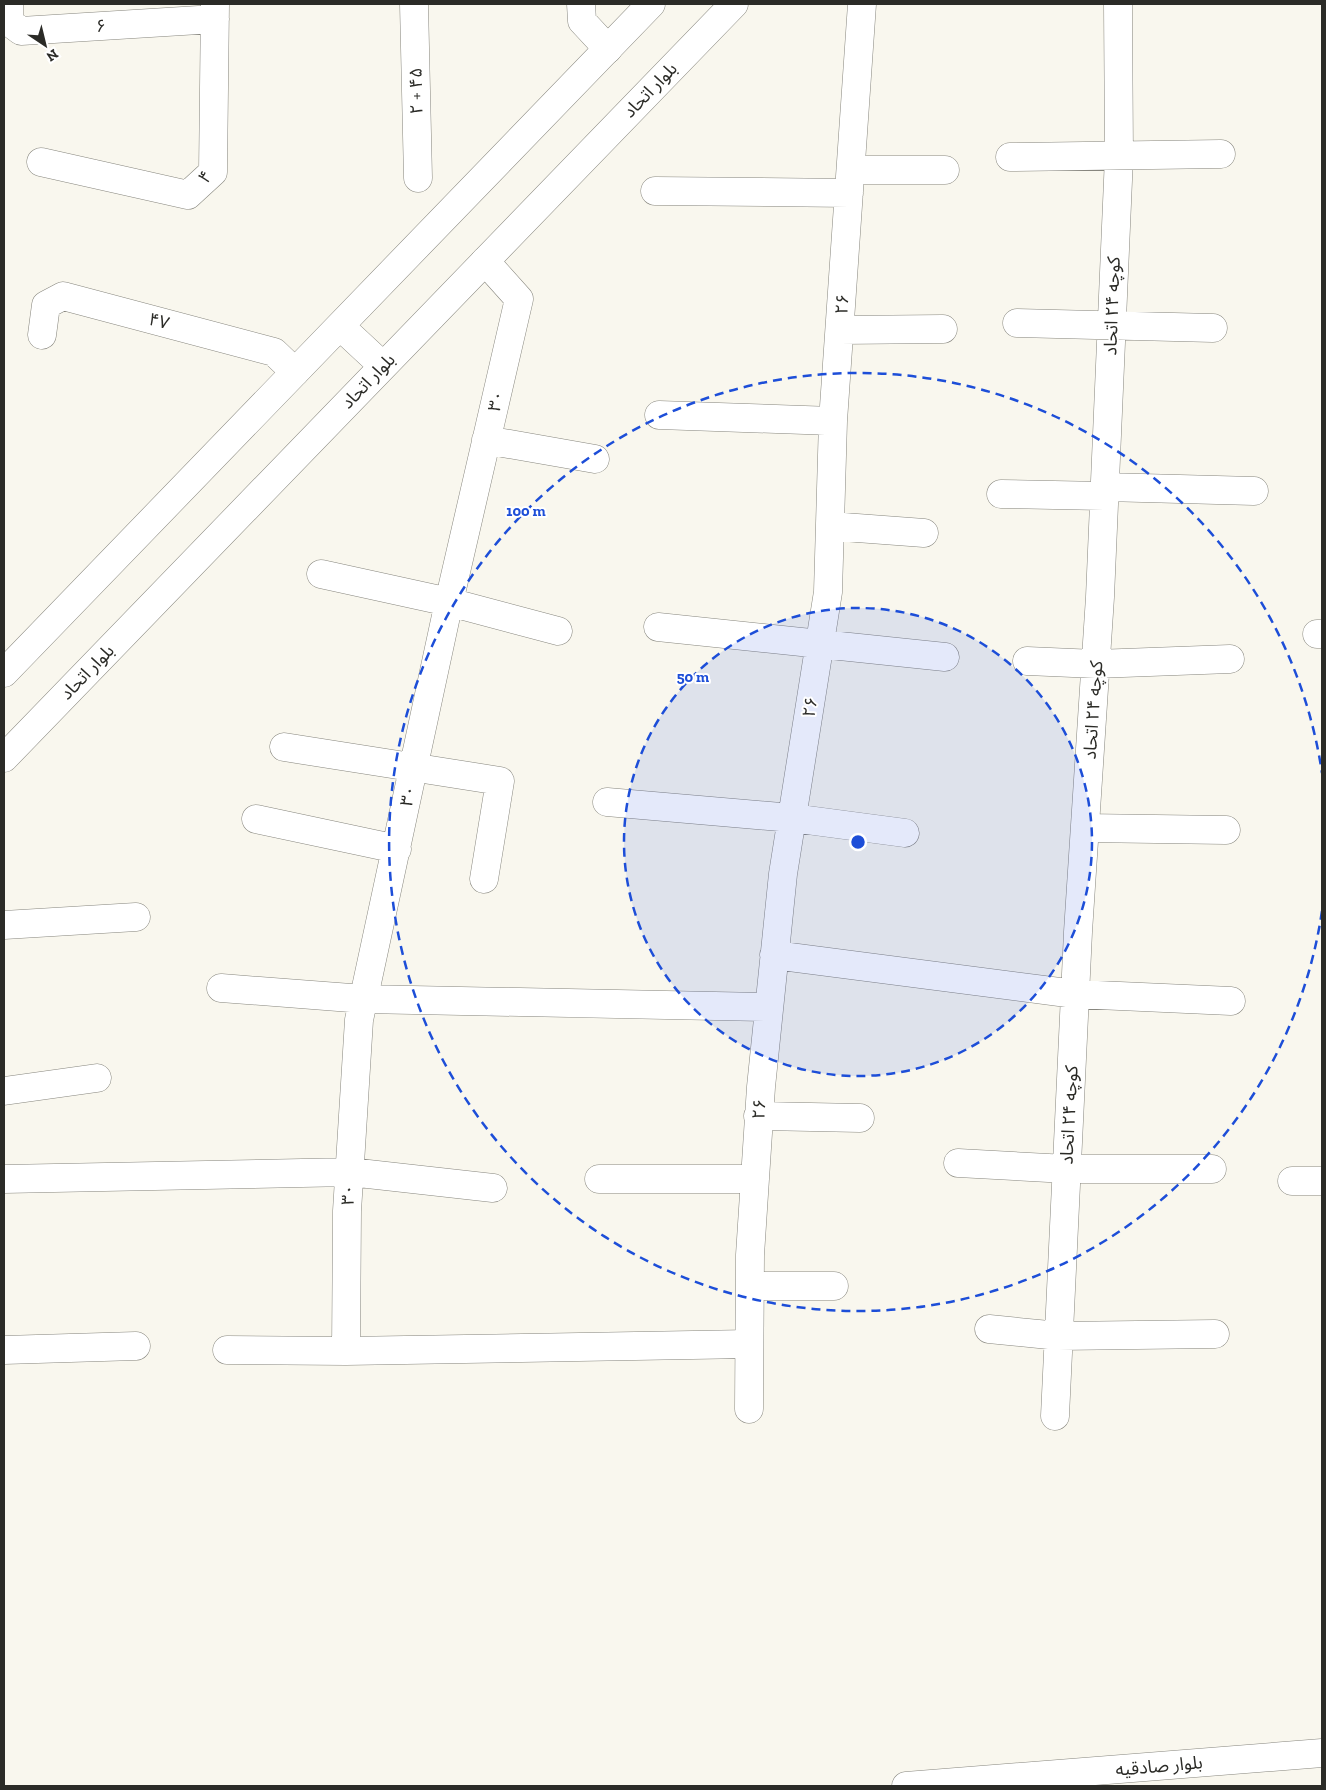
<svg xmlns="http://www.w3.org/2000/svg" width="1326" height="1790" font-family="'Zilla Slab','Noto Sans Arabic',serif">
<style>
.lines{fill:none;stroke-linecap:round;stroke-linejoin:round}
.street-casing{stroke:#87867e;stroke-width:29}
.secondary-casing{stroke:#87867e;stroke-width:29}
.primary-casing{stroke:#87867e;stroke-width:29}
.street{stroke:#fff;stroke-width:28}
.secondary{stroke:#fff;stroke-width:28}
.primary{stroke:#fff;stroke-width:28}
.ring{fill:none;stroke:#1d4ed8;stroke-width:2.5;stroke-dasharray:9 6}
.labels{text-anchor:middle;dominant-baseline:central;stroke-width:4;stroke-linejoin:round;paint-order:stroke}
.street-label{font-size:18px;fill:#2b2b27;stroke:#fff}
.centre{fill:#1d4ed8;stroke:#fff;stroke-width:2.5}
.ring-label{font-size:15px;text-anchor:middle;font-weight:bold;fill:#1d4ed8;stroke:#fff;stroke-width:4;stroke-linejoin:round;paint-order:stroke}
</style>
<rect width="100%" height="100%" fill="#f9f7ee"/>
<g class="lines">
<defs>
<path id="street" d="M9,4V22L21,31L215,19
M414,4L418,178
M581,4L582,21L608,49
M1010,157L1221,154
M41,162L188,195L213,172L215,4
M851,170H945
M655,191L849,193
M1017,323L1213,328
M840,330L943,329
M42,335L46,305L63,296L274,352L295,372
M659,415L833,421
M486,440L595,459
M1105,487L1254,491
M1001,494L1104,496
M830,526L924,533
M321,574L449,602L558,631
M658,627L945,657
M1317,634H1322
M1027,661L1096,664L1230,659
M284,747L500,781L484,879
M607,802L792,818L905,833
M256,819L397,849
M1085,828L1226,830
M4,925L136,917
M774,955L1075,994L1231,1001
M221,988L364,999L769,1007
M4,1091L97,1078
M758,1116L860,1118
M958,1163L1067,1169H1212
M4,1179L350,1172L493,1188
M599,1179H755
M1292,1181H1322
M750,1286H834
M989,1329L1059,1336L1215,1334
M4,1350L136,1346
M227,1350L346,1351L749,1344
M346,1351L347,1211L359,1020L449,602L519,299L485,261
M749,1409L750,1255L761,1087L783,874L828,592L833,421L862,4
M1055,1416L1078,932L1100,597L1119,157L1118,4"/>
<path id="secondary" d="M340,326L383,366
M4,673L651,4
M4,758L734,4"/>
<path id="primary" d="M906,1786L1322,1753"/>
</defs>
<use href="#street" class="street-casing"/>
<use href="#secondary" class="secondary-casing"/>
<use href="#primary" class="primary-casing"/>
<use href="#street" class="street"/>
<use href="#secondary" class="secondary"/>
<use href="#primary" class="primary"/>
</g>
<circle cx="858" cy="842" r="234" fill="#1d4ed8" fill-opacity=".12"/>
<g class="ring">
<circle cx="858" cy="842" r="234"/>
<path d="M1322 911A469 469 0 1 1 1322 773"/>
</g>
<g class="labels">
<g class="street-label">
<text transform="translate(101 26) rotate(-4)">۶</text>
<text transform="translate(650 90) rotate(-46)">بلوار اتحاد</text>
<text transform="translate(416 91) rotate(-91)">۲ + ۴۵</text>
<text transform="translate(205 177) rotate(-51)">۴</text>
<text transform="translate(842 304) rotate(-86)">۲۶</text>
<text transform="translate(1112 306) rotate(-88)">کوچه ۲۴ اتحاد</text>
<text transform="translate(159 321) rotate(15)">۴۷</text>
<text transform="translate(368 381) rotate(-46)">بلوار اتحاد</text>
<text transform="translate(496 401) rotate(-77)">۳۰</text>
<text transform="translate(87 672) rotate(-46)">بلوار اتحاد</text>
<text transform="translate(810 707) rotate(-81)">۲۶</text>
<text transform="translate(1093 710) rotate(-86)">کوچه ۲۴ اتحاد</text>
<text transform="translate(408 796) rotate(-78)">۳۰</text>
<text transform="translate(759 1109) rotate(-86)">۲۶</text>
<text transform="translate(1069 1115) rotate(-87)">کوچه ۲۴ اتحاد</text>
<text transform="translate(348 1195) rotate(-87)">۳۰</text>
<text transform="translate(1159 1766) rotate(-5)">بلوار صادقیه</text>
</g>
</g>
<circle cx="858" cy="842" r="8" class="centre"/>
<g class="ring-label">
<text x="526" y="516">100 m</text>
<text x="693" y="682">50 m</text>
</g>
<rect width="1326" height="1790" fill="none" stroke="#2b2b27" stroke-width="10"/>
<g transform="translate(45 45) rotate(145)" stroke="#ffffff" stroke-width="4" paint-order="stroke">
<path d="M0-4L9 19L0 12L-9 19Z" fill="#2b2b27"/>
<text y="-8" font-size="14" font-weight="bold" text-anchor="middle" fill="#2b2b27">N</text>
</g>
</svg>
